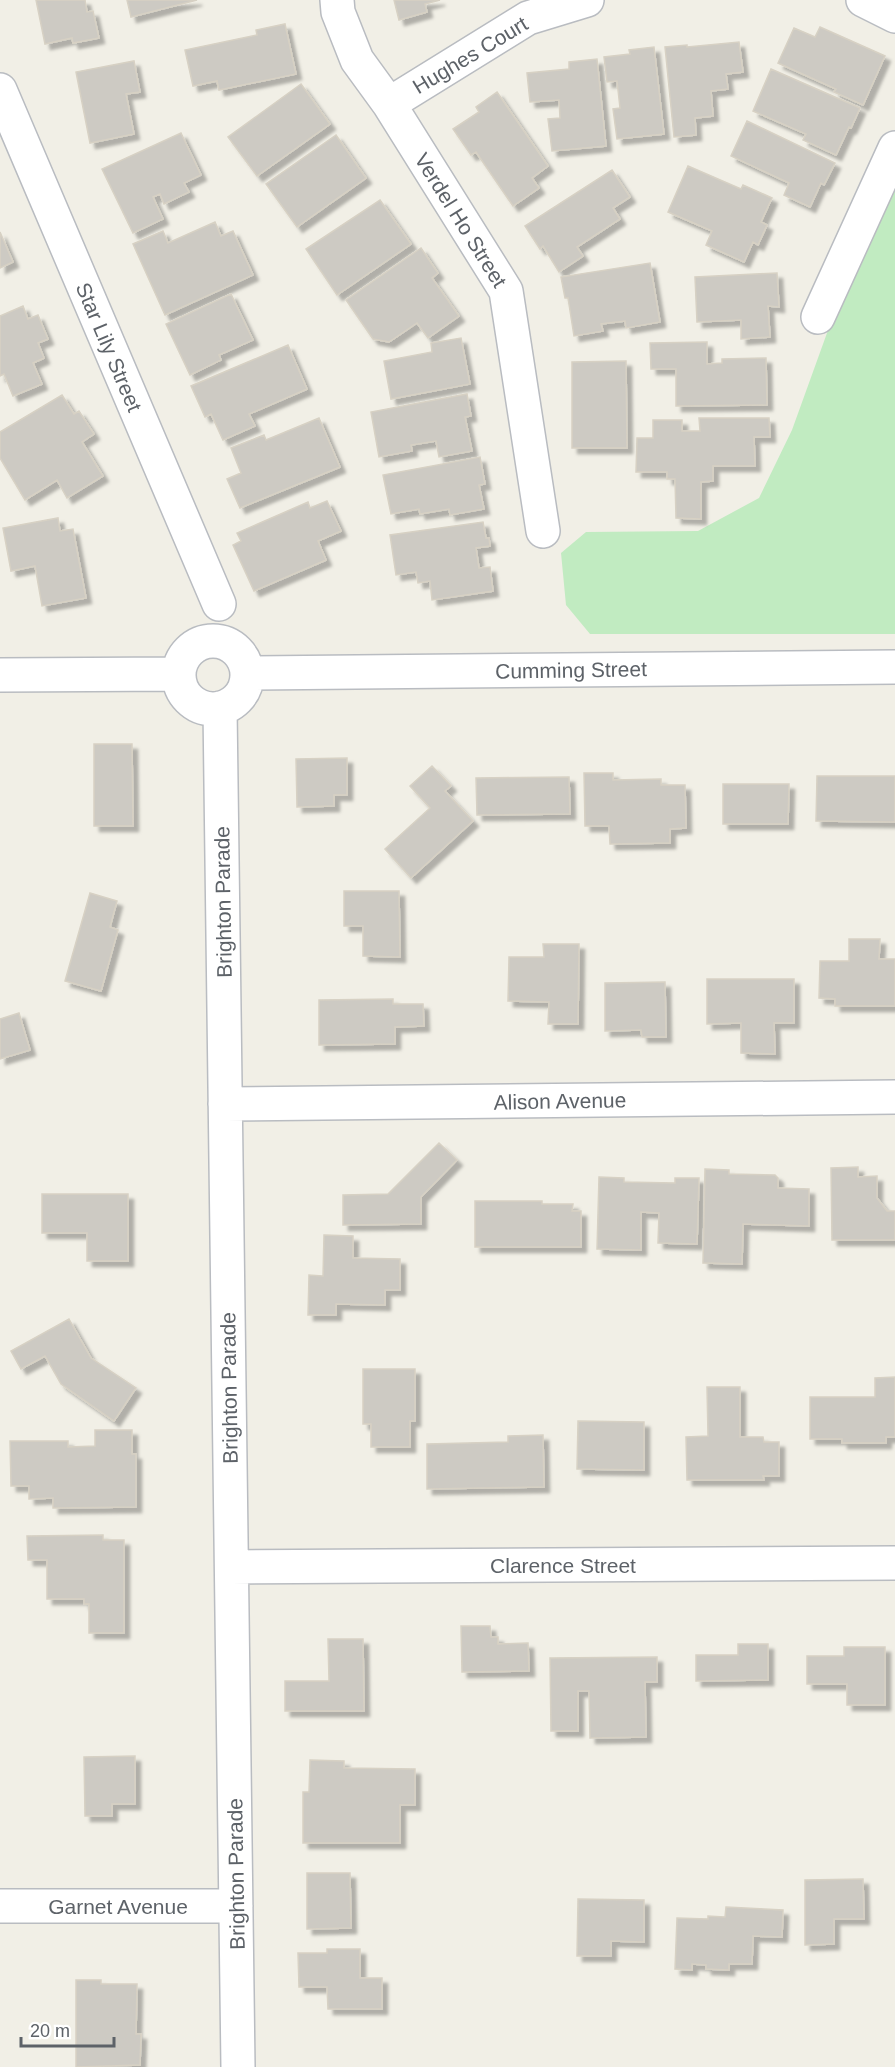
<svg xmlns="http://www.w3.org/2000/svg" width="895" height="2067" font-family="Arial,sans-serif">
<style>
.green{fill:#c1ebc1}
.building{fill:#cdcac3;stroke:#d7d1c4;stroke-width:1.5;filter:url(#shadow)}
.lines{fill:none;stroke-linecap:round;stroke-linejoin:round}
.minor-casing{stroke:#b9bcc1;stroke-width:36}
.minor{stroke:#fff;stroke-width:33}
.labels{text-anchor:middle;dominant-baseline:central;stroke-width:4.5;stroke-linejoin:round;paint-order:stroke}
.street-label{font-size:21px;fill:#5d6268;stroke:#fff}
</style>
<defs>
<filter id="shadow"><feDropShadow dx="5.5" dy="5.5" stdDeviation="1.5" flood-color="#0004"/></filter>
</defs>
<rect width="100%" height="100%" fill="#f1efe6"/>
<path class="green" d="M895,190V634H590L566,605L561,553L586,532L698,531L759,498L792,430L840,297Z"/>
<path class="building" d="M36,0H85L87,12L93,11L99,38L73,43L72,38L45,44Z
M127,0H197L131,17Z
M394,0H440L425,4L427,12L399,20Z
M285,24L296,74L219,90L217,81L193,86L185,50L257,35L256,30Z
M820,27L885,56L863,105L834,92L836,89L778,63L794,28L815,37Z
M739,42L743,72L726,74L728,89L711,91L713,116L695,118L696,135L674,137L665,47L687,45V47Z
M654,47L664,134L617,139L613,109L620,108L617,81L607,82L604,57L630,54L629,50Z
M597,59L606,146L552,151L548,119L560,118L559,100L530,102L527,73L569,69V62Z
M134,61L140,92L126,94L134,134L90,143L76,72Z
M771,69L860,108L851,128L849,127L836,155L803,140L806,134L753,111Z
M301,84L330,124L257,176L228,137Z
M497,92L548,166L532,178L539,188L513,206L476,152L471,155L453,129L479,112L476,107Z
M747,121L835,163L824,185L821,183L810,207L784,195L789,183L731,156Z
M181,133L201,175L184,183L189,192L164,204L160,194L153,197L163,219L133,233L102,169Z
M336,135L366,178L297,227L266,184Z
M688,166L741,189L743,185L772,198L761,222L767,225L758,245L753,242L744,262L706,245L712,231L668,212Z
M612,170L630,197L613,208L620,219L577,247L583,256L559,272L543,246L540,249L525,226Z
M380,200L411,244L337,295L306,249Z
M215,222L221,236L233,231L253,275L165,315L133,244L163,231L168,243Z
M0,232L13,262L0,268Z
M421,248L438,273L432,278L459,316L428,338L417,323L389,342L373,339L346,300Z
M650,263L660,322L626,328L625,321L601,324L603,331L574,336L568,298H565L561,277Z
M777,273L779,307L768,306L770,337L741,339V320L697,322L695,277Z
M231,294L253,340L219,355L221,360L190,375L166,324Z
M23,306L28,319L38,315L48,339L38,343L44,358L33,363L42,384L13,396L4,374L0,376V316Z
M461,338L470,384L391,399L384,361L432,352L431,343Z
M707,342V364L722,363V359L766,358L767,405L676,406V369H651L650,343Z
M288,345L307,389L249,414L255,426L223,440L211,414L205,417L191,386Z
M626,361L627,448H572V362Z
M467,394L471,416L465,417L472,451L439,457L436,441L411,445L412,451L379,457L371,412Z
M62,395L74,414L79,411L94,434L82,442L103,476L67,498L57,480L25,500L0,458V432Z
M319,418L340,467L240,508L227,479L241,473L231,448L264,435L266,440Z
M699,418H769L770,437H754L755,466H713V481L701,482V519L676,518L675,479H667V472H636L637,438H653V420H682V431H700Z
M480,457L485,484L479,485L484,509L450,515L449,509L420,514L419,509L391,514L383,475Z
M327,501L341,531L318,541L326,560L254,591L233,545L241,541L237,533L308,502L310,508Z
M58,518L60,531L73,529L86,598L42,606L35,566L11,571L3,528Z
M483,522L486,538H489L490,546L476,548L479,568L490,567L493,591L432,600L430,581L418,583L416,572L396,575L390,535Z
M94,744H132L133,826H94Z
M347,758V795H334V806L297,807L296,759Z
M432,766L451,786L445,791L473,821L411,878L385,849L430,808L410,786Z
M584,773H613V780L661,779V785H685L686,828L670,829V843L610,844L609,826H585Z
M817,776H895V822L816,821Z
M569,777L570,814L477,815L476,778Z
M723,784H789L788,824H723Z
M344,891H399L400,957L363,956V926H344Z
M90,893L117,901L110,927L118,930L101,991L65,981Z
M849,939H880L879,959H895V1006H835V999L819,998L820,961H849Z
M543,944H579L578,1024H548L549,1002L508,1001L509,957H544Z
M707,979H794V1023H774L775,1054L741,1053V1023L707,1024Z
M665,982L666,1037H642L641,1030L605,1031V983Z
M393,999V1004H423L424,1026L395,1027V1044L319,1045V1000Z
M19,1013L30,1050L0,1059V1019Z
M439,1143L457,1160L421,1197V1224L343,1225V1195L388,1194Z
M858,1167V1177L877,1176V1198L887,1211H895V1240H832L831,1168Z
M705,1169L729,1170V1174L775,1175L778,1178V1188L809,1189V1226L743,1224L742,1264L703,1263Z
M599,1177L624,1178V1182L675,1183V1178H699L697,1244L658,1243L659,1213L641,1212V1250L597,1249Z
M42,1194H128V1261H87V1233H42Z
M475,1201H542V1204H573L572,1211H581V1247H475Z
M324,1235L353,1236V1258L400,1259V1290H385V1305L336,1304V1315H308L309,1275L323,1276Z
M69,1319L91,1358L136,1388L114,1421L61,1384L45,1356L21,1369L11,1351Z
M363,1369H415V1421H410V1447H371V1424H363Z
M895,1377V1437H886V1443H842V1439H810V1397H875V1378Z
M707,1387H740V1437H763L764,1442H779V1476H763L764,1480H687L686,1437L708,1436Z
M578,1421L644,1422V1470L577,1469Z
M95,1430H132V1454H136V1507L53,1508V1498L29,1499V1486H11L10,1441H68V1447L95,1446Z
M543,1435L544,1487L427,1489V1444L508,1442V1436Z
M103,1535V1540H124V1633H89V1604H84V1599H47V1560H28L27,1536Z
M461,1626H490L491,1637H498V1644L528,1643L529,1671L462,1672Z
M328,1639H363L364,1711H285V1681H329Z
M738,1644H768V1680L696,1681V1655H738Z
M844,1647H885V1705H847V1684H807V1656H844Z
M657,1657V1682H645L646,1737L590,1738L589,1691H578V1731H551L550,1658Z
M135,1756V1804H112V1816H85L84,1757Z
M310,1760L344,1761V1768L415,1769V1805H400V1843H303V1792H309Z
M307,1873H350L351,1928L307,1929Z
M863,1879L864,1919H834V1944L805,1945V1880Z
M578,1899L644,1900V1942L611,1941V1956H577Z
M726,1907L783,1910L782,1937L753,1936L752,1964H729V1970L706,1969V1965L692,1964V1970L675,1969L677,1918L708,1919V1916L725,1917Z
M327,1949H360V1978H382V2009H328L327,1987H299L298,1953H327Z
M76,1980H101V1984H137L136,2034H141L140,2065L76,2067Z"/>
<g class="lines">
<defs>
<path id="minor" d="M337,0L338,12L357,60L389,104L506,291L543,531
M863,0L895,16
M0,90L219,604
M389,104L528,18L587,0
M818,317L895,148
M179 675a34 34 0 1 1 68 0a34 34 0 1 1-68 0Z
M248,673L895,667
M0,675L179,674
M220,708L238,2067
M225,1104L895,1097
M232,1567L895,1563
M0,1906H236"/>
</defs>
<use href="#minor" class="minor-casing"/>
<use href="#minor" class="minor"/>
</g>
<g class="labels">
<g class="street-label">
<text transform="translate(470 55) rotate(-31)">Hughes Court</text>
<text transform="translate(461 220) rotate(58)">Verdel Ho Street</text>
<text transform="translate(109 347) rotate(67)">Star Lily Street</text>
<text transform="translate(571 670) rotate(-1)">Cumming Street</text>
<text transform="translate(223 902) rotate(-91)">Brighton Parade</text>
<text transform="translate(560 1101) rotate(-1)">Alison Avenue</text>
<text transform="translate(229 1388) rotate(-91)">Brighton Parade</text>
<text x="563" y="1565">Clarence Street</text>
<text transform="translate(236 1874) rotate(-91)">Brighton Parade</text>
<text x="118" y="1906">Garnet Avenue</text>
</g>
</g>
<path d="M21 2037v9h93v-9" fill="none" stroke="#5d6268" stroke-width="3"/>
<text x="30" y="2037" font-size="18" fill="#5d6268" stroke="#ffffff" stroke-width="4.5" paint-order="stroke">20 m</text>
</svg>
